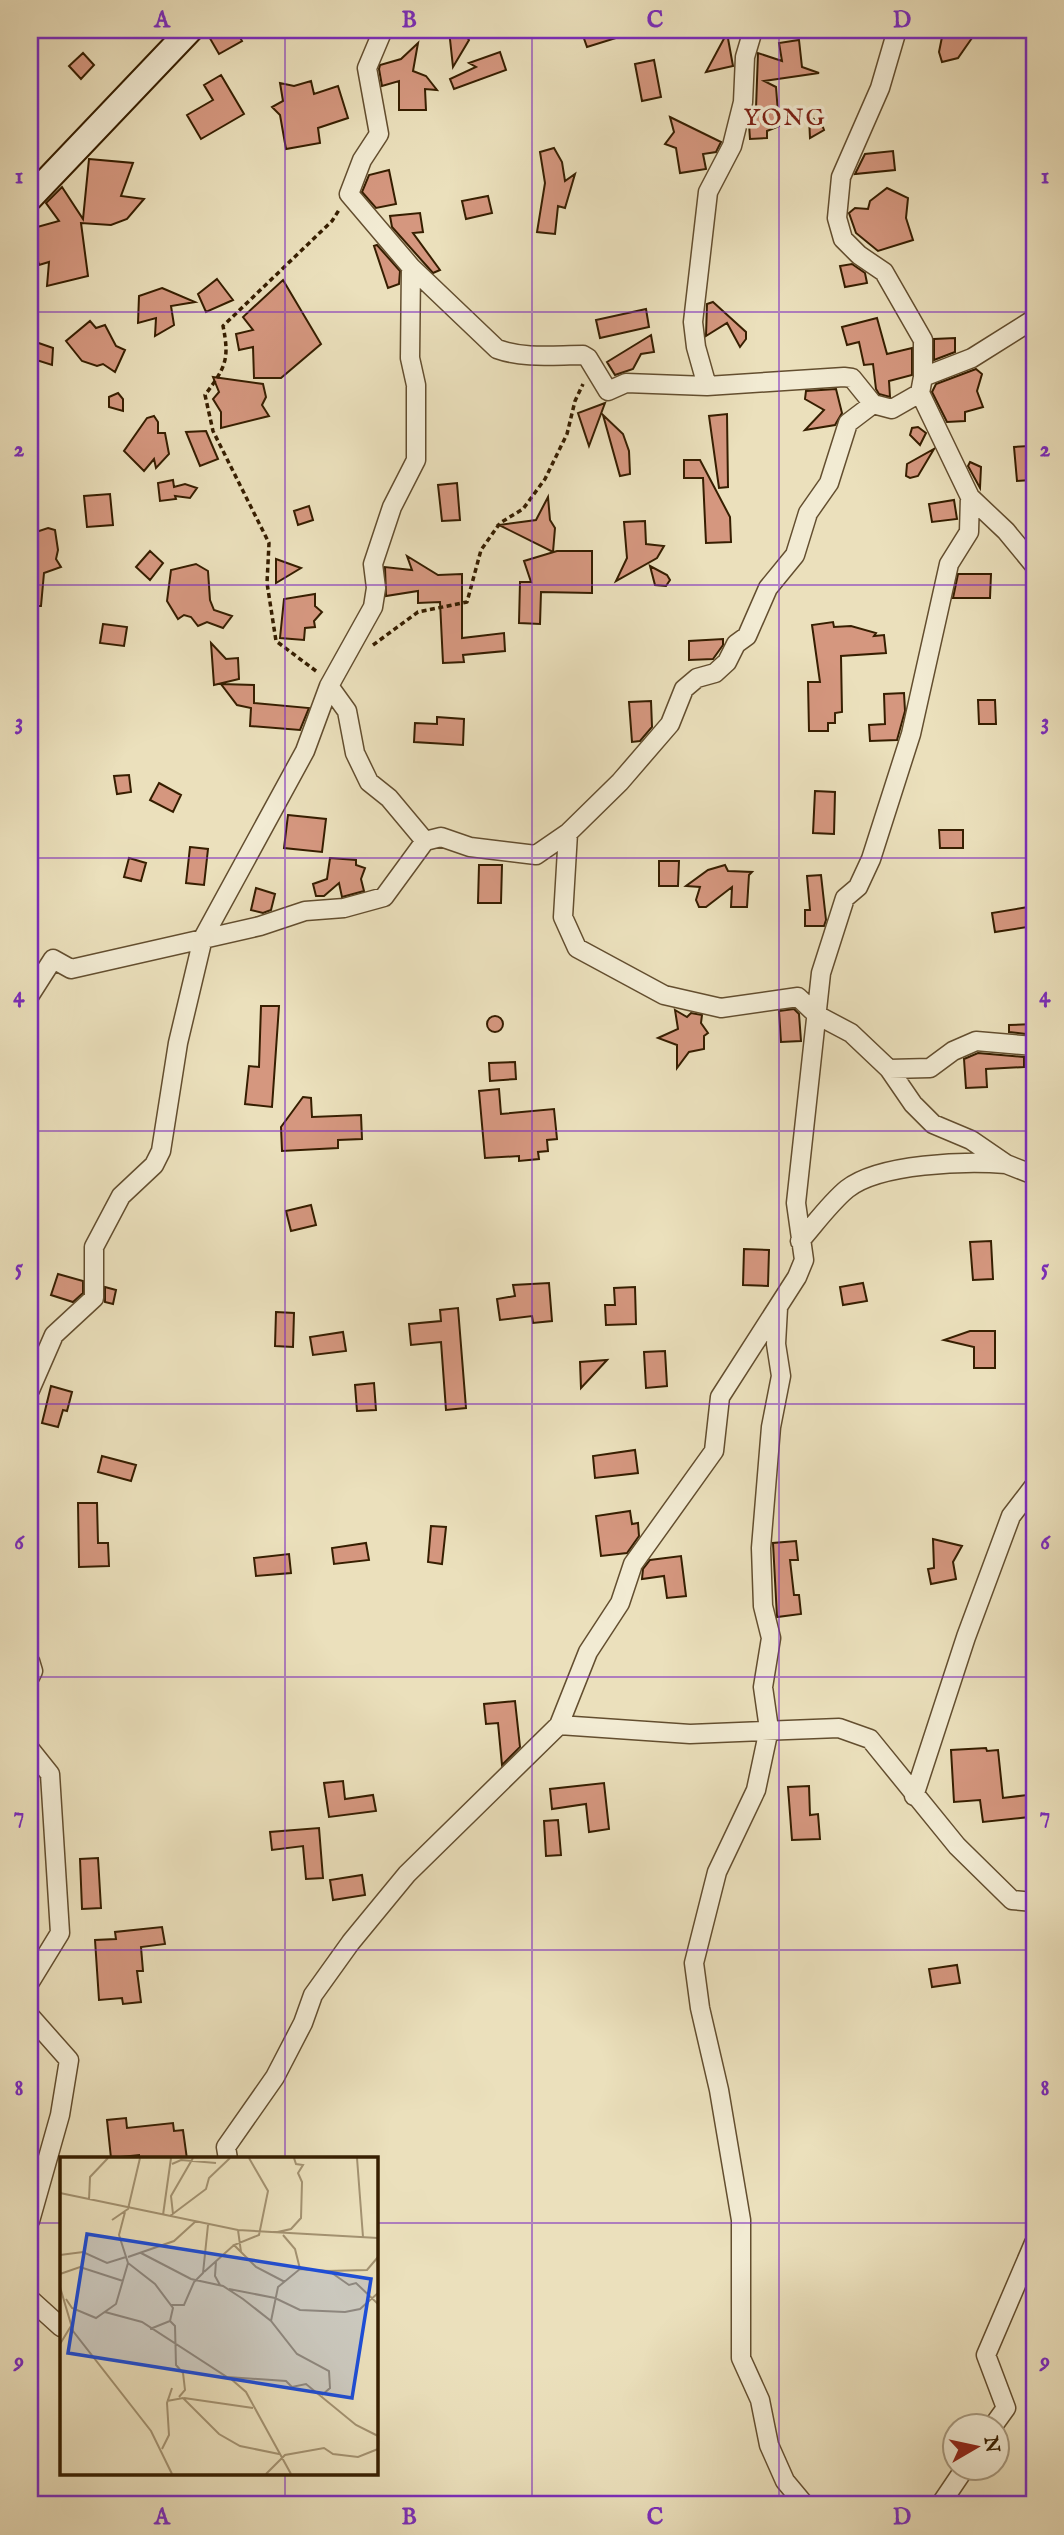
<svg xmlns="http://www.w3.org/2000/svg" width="1064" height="2535" font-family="'IM FELL English',serif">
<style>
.building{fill:#d5977f;stroke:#361e00;stroke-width:2}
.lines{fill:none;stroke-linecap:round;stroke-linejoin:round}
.street-casing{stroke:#634e2f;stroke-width:21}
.secondary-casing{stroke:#361e00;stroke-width:28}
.path{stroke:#361e00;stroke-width:3.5;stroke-dasharray:5 3.5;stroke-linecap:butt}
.street{stroke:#f2ebd3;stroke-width:18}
.secondary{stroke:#f2ebd3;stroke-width:24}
.grid{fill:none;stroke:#7b2cbf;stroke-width:2;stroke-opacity:0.55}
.labels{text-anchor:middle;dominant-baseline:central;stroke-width:7;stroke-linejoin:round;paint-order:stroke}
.quarter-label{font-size:24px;letter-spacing:2px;fill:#7a1f14;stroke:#f2ebd3}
.inset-road{fill:none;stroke:#a39271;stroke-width:2}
.view{fill:#1d4ed8;fill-opacity:0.15;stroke:#1d4ed8;stroke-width:3.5}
.inset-edge{fill:none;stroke:#361e00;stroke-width:3.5}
.neatline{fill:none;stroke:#7b2cbf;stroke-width:2.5}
.grid-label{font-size:23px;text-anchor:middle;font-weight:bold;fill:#7b2cbf}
</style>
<rect width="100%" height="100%" fill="#ebe0bc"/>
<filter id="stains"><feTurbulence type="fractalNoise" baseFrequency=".00286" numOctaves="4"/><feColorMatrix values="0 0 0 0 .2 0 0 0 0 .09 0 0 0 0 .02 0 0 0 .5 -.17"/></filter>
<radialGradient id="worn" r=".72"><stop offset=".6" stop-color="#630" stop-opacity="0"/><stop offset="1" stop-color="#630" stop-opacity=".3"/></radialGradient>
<path class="building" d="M218,30H236L242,41L219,54L208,35Z
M449,30H461L469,40L453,67Z
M581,30H632V33L587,47Z
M943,32L972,38L958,58L942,62L939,52Z
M727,33L733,66L706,72Z
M799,40L802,67L819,73L764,81L776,87L779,126L767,131V138L750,139L749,124L756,108L758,53L782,61L779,43Z
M418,43L413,71L426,76L437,90L425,89L426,110H399V81L382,86L379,69L380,65L401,59Z
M500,52L506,70L454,89L450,79L476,67L469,63Z
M83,53L94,65L81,79L69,66Z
M654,60L661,97L642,101L635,64Z
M221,75L244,114L201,139L187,115L213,100L204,85Z
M311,81L314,94L338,86L348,118L318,128L320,143L286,149L280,115L272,107L283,101L280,83L294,86Z
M670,117L721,142L716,152L703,154L706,169L680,173L676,148L665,144L674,132Z
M809,117L821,122L824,130L810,138Z
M554,148L562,162L565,181L575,174L565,208L558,206L555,234L537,232L545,183L540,152Z
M893,151L895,170L855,174L865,154Z
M89,159L133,163L121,196L144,199L127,219L111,225L81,223L88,276L47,286L49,262L39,265L30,229L59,221L46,203L62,187L83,219Z
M389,170L396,204L376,208L362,192L369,175Z
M887,188L908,198L906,218L913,240L878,251L856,233L849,213L855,208L868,209L870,201Z
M488,196L492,213L466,219L462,201Z
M420,213L423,232L413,233L440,270L433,273L392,227L390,216Z
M377,245L400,271L399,284L388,288L374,246Z
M852,264L865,273L867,283L845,287L840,266Z
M217,279L233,300L206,312L198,294Z
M283,280L321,344L281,378H254L253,347L239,350L236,334L253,330L243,317Z
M162,288L195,302L171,306L174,325L155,336L156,318L138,323L139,296Z
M713,302L746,332V339L740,347L727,323L706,336L707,304Z
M646,309L649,327L600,338L596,320Z
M877,318L887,354L912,348V375L889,381L890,397L879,394L876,389L873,364L864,365L859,342L847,345L842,327Z
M90,321L96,328L105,325L116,346L125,350L115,372L103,364L97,366L82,361L66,341Z
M651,335L654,352L641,354L633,369L615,375L607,362Z
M955,338V352L934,360V339Z
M30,340L53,348L52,365L30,358Z
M976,369L982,374L977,391L983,407L965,412V421L947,422L932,392L936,384Z
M213,377L263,384L266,397L262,405L269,416L221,428V412L213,399L219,392Z
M836,389L842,413L835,425L805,430L824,410L805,399L806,391Z
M118,393L123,399V411L109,407V397Z
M605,403L589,446L578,413Z
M727,414L728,487L719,488L709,416Z
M603,415L623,434L629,451L630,474L620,476Z
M154,416L158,422V433H165L169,454L156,468L154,459L144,471L124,451L147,418Z
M918,427L926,433L920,445L910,435L912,428Z
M206,431L218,459L200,466L186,432Z
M1029,446L1031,480L1017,481L1014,447Z
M934,449L918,476L910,478L906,476L907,464Z
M684,460H700L730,517L731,542L706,543L703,478H684Z
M970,462L981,467L980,488L968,466Z
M173,480L174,487L185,484L197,488L190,498L175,496L176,499L160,501L158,483Z
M457,483L460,520L442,521L438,485Z
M110,494L113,525L87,527L84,496Z
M548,497L550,520L555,528L553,552L499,525L536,520Z
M954,500L957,519L932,522L929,504Z
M309,506L313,520L298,525L294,511Z
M645,521L646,544L664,546L657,558L616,581L627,558L624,522Z
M48,528L55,530L58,550L56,559L61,567L44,573L41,606H30V534Z
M150,551L163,563L150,580L136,567Z
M557,551H592V593L541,592L540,624L519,623L520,582H531L524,561Z
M407,556L438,575L462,574V638L504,633L505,651L463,655L464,662L443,663L440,602L418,603V591L386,596L385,567L412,570Z
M276,559L301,568L276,583Z
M196,564L208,571L210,600L214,610L232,616L223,628L207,622L198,626L191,617L184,615L178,619L167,601L171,570Z
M650,566L667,575L670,580L666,586L655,585Z
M958,574H991L990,598H953Z
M315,594V606L322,612L314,621L315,627L305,628L304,640L280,638L284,599Z
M833,622L834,627L851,626L876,633L874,636L884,635L886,653L841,656L842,712L835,713V723H828V731H809L808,682H820L812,625Z
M103,624L127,627L124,646L100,643Z
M723,639V645L713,659L689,660V641Z
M211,643L226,659L238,658L239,679L214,685Z
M221,684L254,685V703L309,708L300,730L250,726L251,708L237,705Z
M904,693L905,711L897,740L870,741L869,725L885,724L884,694Z
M978,700H995L996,724H979Z
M651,701L652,727L640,741L632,742L629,702Z
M437,717L464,719L463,745L414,742L415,723L437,724Z
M129,775L131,792L117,794L114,776Z
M159,783L181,795L173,812L150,800Z
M815,791L835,792L834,834L813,833Z
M288,815L326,819L322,852L284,848Z
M939,830H963V848H940Z
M190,847L208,849L204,885L186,883Z
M129,858L146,863L141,881L124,877Z
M330,858L356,860V865L365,868L361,879L364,891L342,897L339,883L324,896H316L313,884L327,879Z
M659,861H679L678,886H659Z
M479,865H502L501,903H478Z
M725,865L728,871L752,872L749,875L747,907H731L732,887L706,907H699L696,900L700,887L686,886L708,870Z
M821,875L826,920L824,926H805V910H810L807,876Z
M256,888L275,894L271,910L263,913L251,910Z
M1034,906V926L995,932L992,913Z
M261,1006H279L272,1107L245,1104L249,1066L259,1067Z
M794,1009L799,1014L801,1041L781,1042L779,1011Z
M675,1010L687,1017L691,1013L702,1015L701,1023L708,1033L704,1036V1049L689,1052L677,1068V1045L658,1038L678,1029Z
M487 1024a8 8 0 1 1 16 0a8 8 0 1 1-16 0Z
M1034,1024V1035L1009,1032V1025Z
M978,1053L1024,1057V1067L986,1069L987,1087L966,1088L964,1059Z
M515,1062L516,1079L490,1081L489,1063Z
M499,1089L501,1114L554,1109L557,1139L547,1140L548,1151L538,1152L539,1159L519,1161V1156L485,1158L479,1091Z
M303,1097L311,1098L312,1117L361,1115L362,1139L338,1140V1148L282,1151L281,1127Z
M311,1205L316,1225L291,1231L286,1211Z
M991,1241L993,1279L973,1280L970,1242Z
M744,1249L769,1250L768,1286L743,1285Z
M58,1274L83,1281V1293L73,1302L51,1295Z
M549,1283L552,1321L533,1323L532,1316L500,1320L497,1299L515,1296L513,1285Z
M863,1283L867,1301L843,1305L840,1287Z
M105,1287L116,1290L113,1304L105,1302Z
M635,1287L636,1324L606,1325L605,1305H615L614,1288Z
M458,1308L466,1408L446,1410L441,1342L411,1345L409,1324L441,1321L440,1310Z
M276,1312L294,1313L293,1347L275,1346Z
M970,1331H995V1368H974V1347L944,1340Z
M343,1332L346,1351L313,1355L310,1337Z
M665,1351L667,1386L646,1388L644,1352Z
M607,1360L581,1388L580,1362Z
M374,1383L376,1410L357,1411L355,1385Z
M51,1386L72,1392L67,1411L63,1410L58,1427L42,1423Z
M635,1450L638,1473L595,1478L593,1456Z
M102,1456L136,1465L131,1481L98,1472Z
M78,1503H97L98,1543H108L109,1566L79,1567Z
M630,1511L632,1524L638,1523L639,1536L627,1553L601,1556L596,1516Z
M431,1526L446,1527L442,1564L428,1562Z
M933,1539L962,1546L953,1562L956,1579L931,1584L928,1569L934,1568Z
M796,1541L798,1560H790L794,1595H799L801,1614L777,1617L773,1543Z
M366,1543L369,1560L334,1564L332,1548Z
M289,1554L291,1573L256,1576L254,1558Z
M681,1556L686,1596L667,1598L664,1576L642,1579L643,1569L650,1560Z
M515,1701L520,1747L502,1765L498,1723L486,1724L484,1704Z
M986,1748L987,1751L998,1750L1003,1798L1027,1795L1029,1817L983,1822L980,1800L954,1802L951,1750Z
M343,1781L345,1799L373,1795L376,1811L329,1817L324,1783Z
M604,1783L609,1829L589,1832L586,1804L552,1809L550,1789Z
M809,1786L810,1815L818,1814L820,1839L792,1840L788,1787Z
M558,1820L561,1855L546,1856L544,1821Z
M319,1828L323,1878L306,1879L303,1846L272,1850L270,1832Z
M98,1858L101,1908L82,1909L80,1859Z
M362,1875L365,1895L333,1900L330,1880Z
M162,1927L165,1944L141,1947L143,1971H137L141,2002L123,2004L122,1998L99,2000L95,1940L116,1939L115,1932Z
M957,1965L960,1983L932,1987L929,1969Z
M126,2118L127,2128L173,2123L174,2131L183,2130L187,2159H139V2155L111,2158L107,2120Z"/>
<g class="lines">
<defs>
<path id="street" d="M383,30L367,68L379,134L362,160L349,194L411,267L497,349C525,359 554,355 583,355L588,358L608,391L626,383L707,386L844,377L852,378L873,404
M897,30L880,88L841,177L837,218L843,239L859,255L884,272L923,340V377
M707,386L696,347L693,322L708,192L732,146L743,102L745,57L753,30
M970,497L1006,531L1034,565
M329,686L347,711L355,753L369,782L389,798L425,841L441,837L470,847L536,855L568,833L620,782L670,724L684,689L697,678L715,673L727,662L736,644L747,636L768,588L795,555L808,513L829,483L848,423L873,404L892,409L920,393
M568,833L563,917L577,948L664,995L721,1008L798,997L817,1015L851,1033L889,1069L930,1068L953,1051L976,1041L1034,1046
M30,995L53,959L71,969L260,926L305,911L344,908L384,897L425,841
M889,1069L913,1104L933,1124L971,1140L1006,1164L1034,1175
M800,1241C815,1224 830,1203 847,1189C880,1163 966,1161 1006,1164
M778,1308L776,1344L781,1376L771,1427L761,1548L763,1606L771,1638L763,1687L769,1729L756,1790L717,1872L694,1963L700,2008L719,2090L741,2220V2358L760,2400L769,2445L785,2481L805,2505
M30,1390L54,1335L94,1298V1247L121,1196L154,1165L161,1151L178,1043L203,938L305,751L329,686L373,607L376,588L373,564L392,507L416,460V385L410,358L411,267
M30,1661L33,1671L30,1677
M559,1725L690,1734L839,1728L870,1739L957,1846L1012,1900L1034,1902
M30,1749L50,1774L60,1933L30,1982
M914,1796L966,1637L1011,1516L1034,1486
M30,2016L69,2060L60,2115L30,2221
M228,2159L226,2147L275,2077L303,2023L313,1995L351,1942L407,1874L559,1725L588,1652L620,1603L633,1564L714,1451L720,1397L797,1277L804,1260L796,1203L821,973L845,898L858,887L871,859L911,734L949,564L969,532L970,497L920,393L923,377L972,358L1034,319
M30,2299L61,2327
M993,2426L1006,2408L986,2355L1034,2243
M940,2505L965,2468"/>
<path id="secondary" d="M30,198L190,30"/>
</defs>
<use href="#street" class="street-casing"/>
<use href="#secondary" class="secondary-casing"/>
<path class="path" d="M373,645L418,612L467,602L481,550L500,523L523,509L545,479L567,434L575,401L583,384
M316,671L276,641L267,583L269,543L213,431L205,395C225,368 230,360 223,326L332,221L339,210"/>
<use href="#street" class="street"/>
<use href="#secondary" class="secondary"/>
</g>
<path class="grid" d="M285,30V2159M532,30V2505M779,30V2505M30,312H1034M30,585H1034M30,858H1034M30,1131H1034M30,1404H1034M30,1677H1034M30,1950H1034M30,2223H61M376,2223H1034M285,2474V2505"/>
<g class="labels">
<g class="quarter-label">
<text x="785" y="118">YONG</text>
</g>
</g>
<g transform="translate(60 2157)">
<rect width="318" height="318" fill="#ebe0bc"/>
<path class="inset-road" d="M297,1L303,80M112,7L121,3L156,6M0,36L178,73L318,81M29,43L30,20L48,1M65,55L59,78L68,106L95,127L113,151L110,164L90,172M113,57L111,39L133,1M103,58L111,1M110,59L146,32L149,21L170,1M52,63L68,52L80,1M178,73L181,95L196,110L225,125M213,76L231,72L241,61L242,25L238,16L243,8L236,7L234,1M181,95L174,88L199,78L208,34L189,1M81,96L131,122L163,129L183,142L211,164L237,197L269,214L270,231L262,238M0,98L23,95L47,106L66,100M68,100L114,84L136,64M318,100L307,113L269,114L289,128L296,126L318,147M156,104L155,119L160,128M240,112L269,114M144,115L174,88M0,117L20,110L63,124M0,130L13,174L91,274L112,317M169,132L215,141L240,153L285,155L300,152L318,136M6,142L12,151L36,161L56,147L68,106M111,148H124L134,125L143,116L148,68M45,155L82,165L167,220L226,224L232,230L246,227L296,268L318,279M110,164L115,169L116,208L123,216L125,233L119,240M211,164L218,130L240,112L235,92L223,78M0,187L11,169M171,222L186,235L231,317M124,241L193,251M107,244L123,241L159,277L180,289L219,297M102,292L109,278L107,246L112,231M206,317L225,298L264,291L273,297L298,300L318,292"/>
<path class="view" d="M27,77L311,122L292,241L8,196Z"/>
<rect width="318" height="318" class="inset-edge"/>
</g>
<rect width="1064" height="2535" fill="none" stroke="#ebe0bc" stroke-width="77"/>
<g transform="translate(976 2447) rotate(81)"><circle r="33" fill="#f2ebd3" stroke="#a7997f" stroke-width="2"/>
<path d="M0-5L12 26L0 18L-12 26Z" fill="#8f2418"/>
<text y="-10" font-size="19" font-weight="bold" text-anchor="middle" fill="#361e00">N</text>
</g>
<rect x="38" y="38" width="988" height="2458" class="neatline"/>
<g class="grid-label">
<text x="162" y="27">A</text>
<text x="409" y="27">B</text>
<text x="655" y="27">C</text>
<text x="902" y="27">D</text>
<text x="19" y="183">1</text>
<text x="1045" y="183">1</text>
<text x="19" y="456">2</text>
<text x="1045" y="456">2</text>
<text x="19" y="729">3</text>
<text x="1045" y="729">3</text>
<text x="19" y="1002">4</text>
<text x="1045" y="1002">4</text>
<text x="19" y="1275">5</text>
<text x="1045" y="1275">5</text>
<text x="19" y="1549">6</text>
<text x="1045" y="1549">6</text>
<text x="19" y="1822">7</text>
<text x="1045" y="1822">7</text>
<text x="19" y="2095">8</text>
<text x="1045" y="2095">8</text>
<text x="19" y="2368">9</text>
<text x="1045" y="2368">9</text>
<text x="162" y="2524">A</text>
<text x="409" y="2524">B</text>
<text x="655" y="2524">C</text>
<text x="902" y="2524">D</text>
</g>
<rect width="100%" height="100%" filter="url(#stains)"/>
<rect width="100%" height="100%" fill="url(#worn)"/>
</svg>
